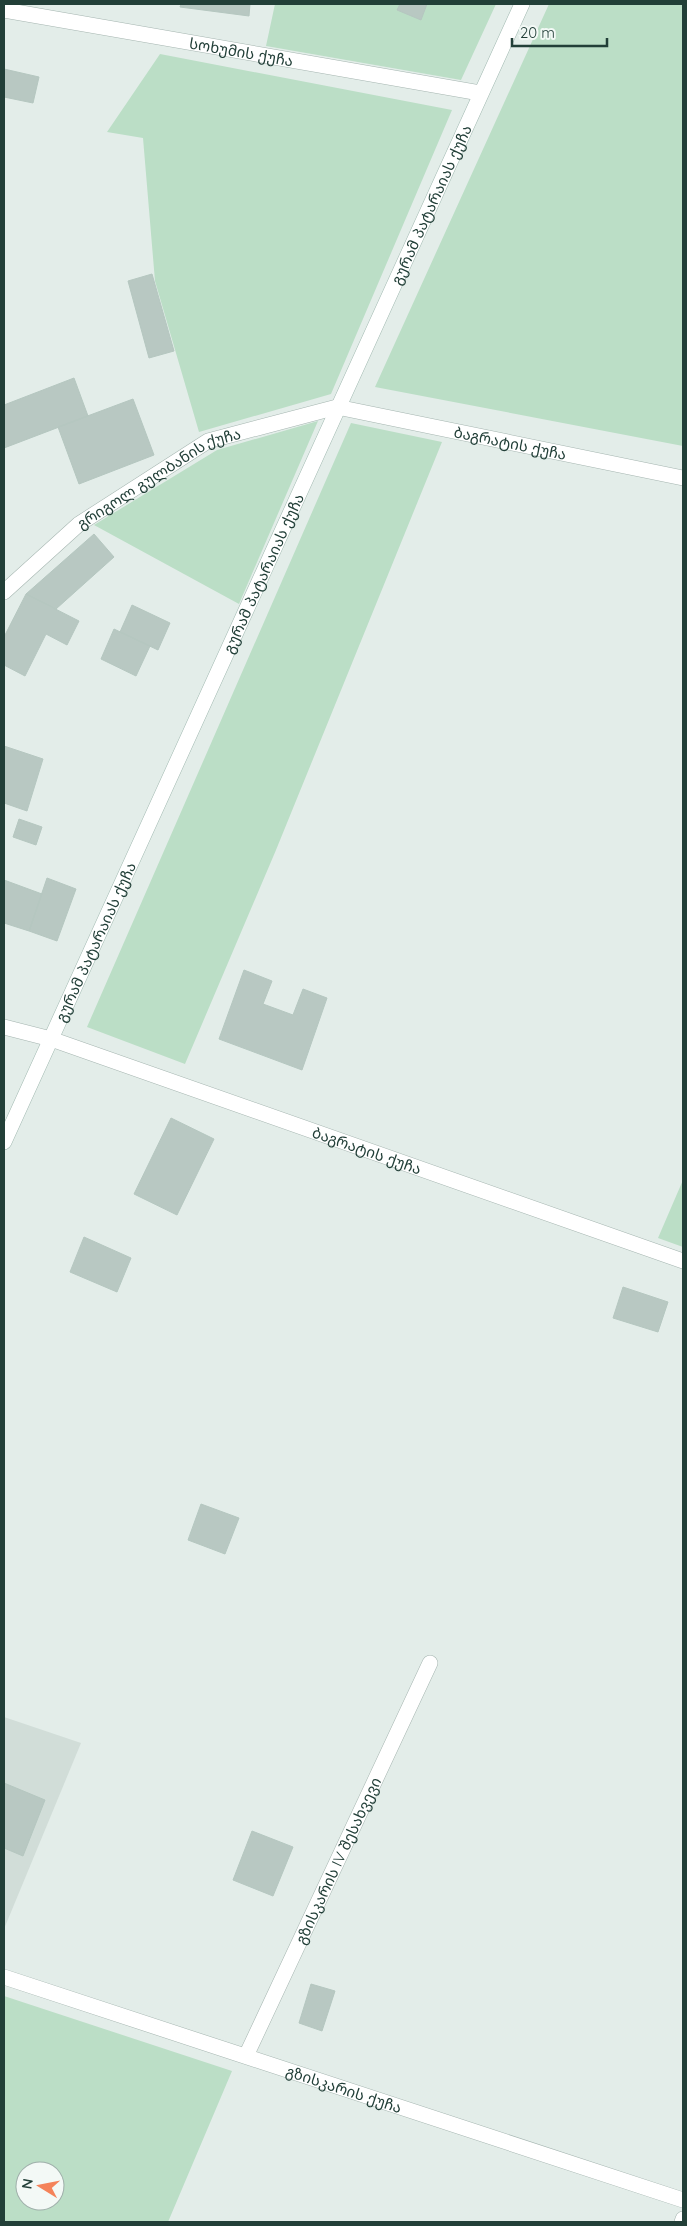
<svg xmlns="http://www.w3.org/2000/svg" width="687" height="2226" font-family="Quicksand,'Noto Sans Georgian',sans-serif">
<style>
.built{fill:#d1ddd8}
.green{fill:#bbdec6;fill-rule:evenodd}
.building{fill:#b8c8c2;stroke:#b5c7c0}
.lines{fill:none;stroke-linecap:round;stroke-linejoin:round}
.lane-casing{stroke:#a5b5b0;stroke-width:16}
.street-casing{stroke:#a5b5b0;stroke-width:16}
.secondary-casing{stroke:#a1b9b1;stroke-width:16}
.lane{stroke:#fff;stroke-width:15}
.street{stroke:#fff;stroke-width:15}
.secondary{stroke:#fff;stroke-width:15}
.labels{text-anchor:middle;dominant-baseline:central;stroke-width:4;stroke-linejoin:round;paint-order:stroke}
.street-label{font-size:15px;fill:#223f38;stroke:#f3f9f6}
</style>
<rect width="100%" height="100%" fill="#e3ede9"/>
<path class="built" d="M4,1717L81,1743L4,1929Z"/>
<path class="green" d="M275,4H496L461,80L266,46Z
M549,4H683V446L375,387Z
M160,54L452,110L331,394L199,432L155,281L143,138L107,132Z
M318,421L239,604L94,525L217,450Z
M351,423L442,442L276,850L185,1064L87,1027Z
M683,1180V1247L658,1238Z
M4,1996L232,2071L168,2222H4ZM25,2171H55V2201H25Z"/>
<path class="building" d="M181,4H250L249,16L180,7Z
M400,4H427L421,20L397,10Z
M4,69L39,77L33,103L4,97Z
M152,274L174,351L149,358L128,281Z
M74,378L88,416L4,448V405Z
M133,399L154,455L79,484L58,427Z
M94,534L114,557L56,609L26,594Z
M26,594L79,621L67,645L46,634L25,676L4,665V637Z
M132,605L170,623L158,650L120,632Z
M114,629L150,646L136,676L101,659Z
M4,746L43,759L27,811L4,803Z
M19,819L42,827L36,845L13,837Z
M47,878L76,889L57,941L29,931Z
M4,880L42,894L29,931L4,923Z
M244,970L272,981L263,1004L293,1015L303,989L327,998L302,1070L219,1039Z
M171,1118L214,1139L177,1215L134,1194Z
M84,1237L131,1258L117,1292L70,1272Z
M623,1287L668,1302L658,1332L613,1318Z
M201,1504L239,1518L225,1554L188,1540Z
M4,1783L45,1800L23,1856L4,1848Z
M252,1831L293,1847L273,1896L233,1880Z
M311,1984L335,1991L322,2031L299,2023Z"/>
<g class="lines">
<defs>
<path id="lane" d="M4,1027L51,1039"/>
<g id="street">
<path id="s1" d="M4,10L480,93"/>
<path id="s2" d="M4,592L79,524L208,441L337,407L683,478"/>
<path id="s3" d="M51,1039L683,1261"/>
<path id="s4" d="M4,1977L683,2200"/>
<path id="s5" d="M246,2056L430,1663"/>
<path d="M682,2222L683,2219"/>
</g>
<g id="secondary">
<path id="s6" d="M4,1142L522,4"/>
</g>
</defs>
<use href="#lane" class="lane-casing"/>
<use href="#street" class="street-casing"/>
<use href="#secondary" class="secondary-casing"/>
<use href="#lane" class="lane"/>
<use href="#street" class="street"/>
<use href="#secondary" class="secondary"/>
</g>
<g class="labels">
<g class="street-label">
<text stroke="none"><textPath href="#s1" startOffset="241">სოხუმის ქუჩა</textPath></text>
<text stroke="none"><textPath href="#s6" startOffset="1030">გურამ პატარაიას ქუჩა</textPath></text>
<text stroke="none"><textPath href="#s2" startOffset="565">ბაგრატის ქუჩა</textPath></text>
<text stroke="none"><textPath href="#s2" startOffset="194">გრიგოლ გულბანის ქუჩა</textPath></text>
<text stroke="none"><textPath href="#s6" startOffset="625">გურამ პატარაიას ქუჩა</textPath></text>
<text stroke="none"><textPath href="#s6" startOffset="220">გურამ პატარაიას ქუჩა</textPath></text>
<text stroke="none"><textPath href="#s3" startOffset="335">ბაგრატის ქუჩა</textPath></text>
<text stroke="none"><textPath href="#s5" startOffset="216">გზისკარის IV შესახვევი</textPath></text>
<text stroke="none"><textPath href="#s4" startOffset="358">გზისკარის ქუჩა</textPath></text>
</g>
</g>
<rect width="687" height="2226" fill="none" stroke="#223f38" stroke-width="10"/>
<g transform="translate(40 2186) rotate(280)"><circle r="24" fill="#f3f9f6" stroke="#9fafaa"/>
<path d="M0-4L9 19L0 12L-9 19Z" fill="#f4835a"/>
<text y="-8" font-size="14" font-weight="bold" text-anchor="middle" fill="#223f38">N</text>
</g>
<path d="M512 38v8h95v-8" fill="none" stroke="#223f38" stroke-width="2.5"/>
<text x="520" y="38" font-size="15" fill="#223f38" stroke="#f3f9f6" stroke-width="4" paint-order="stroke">20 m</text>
</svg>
